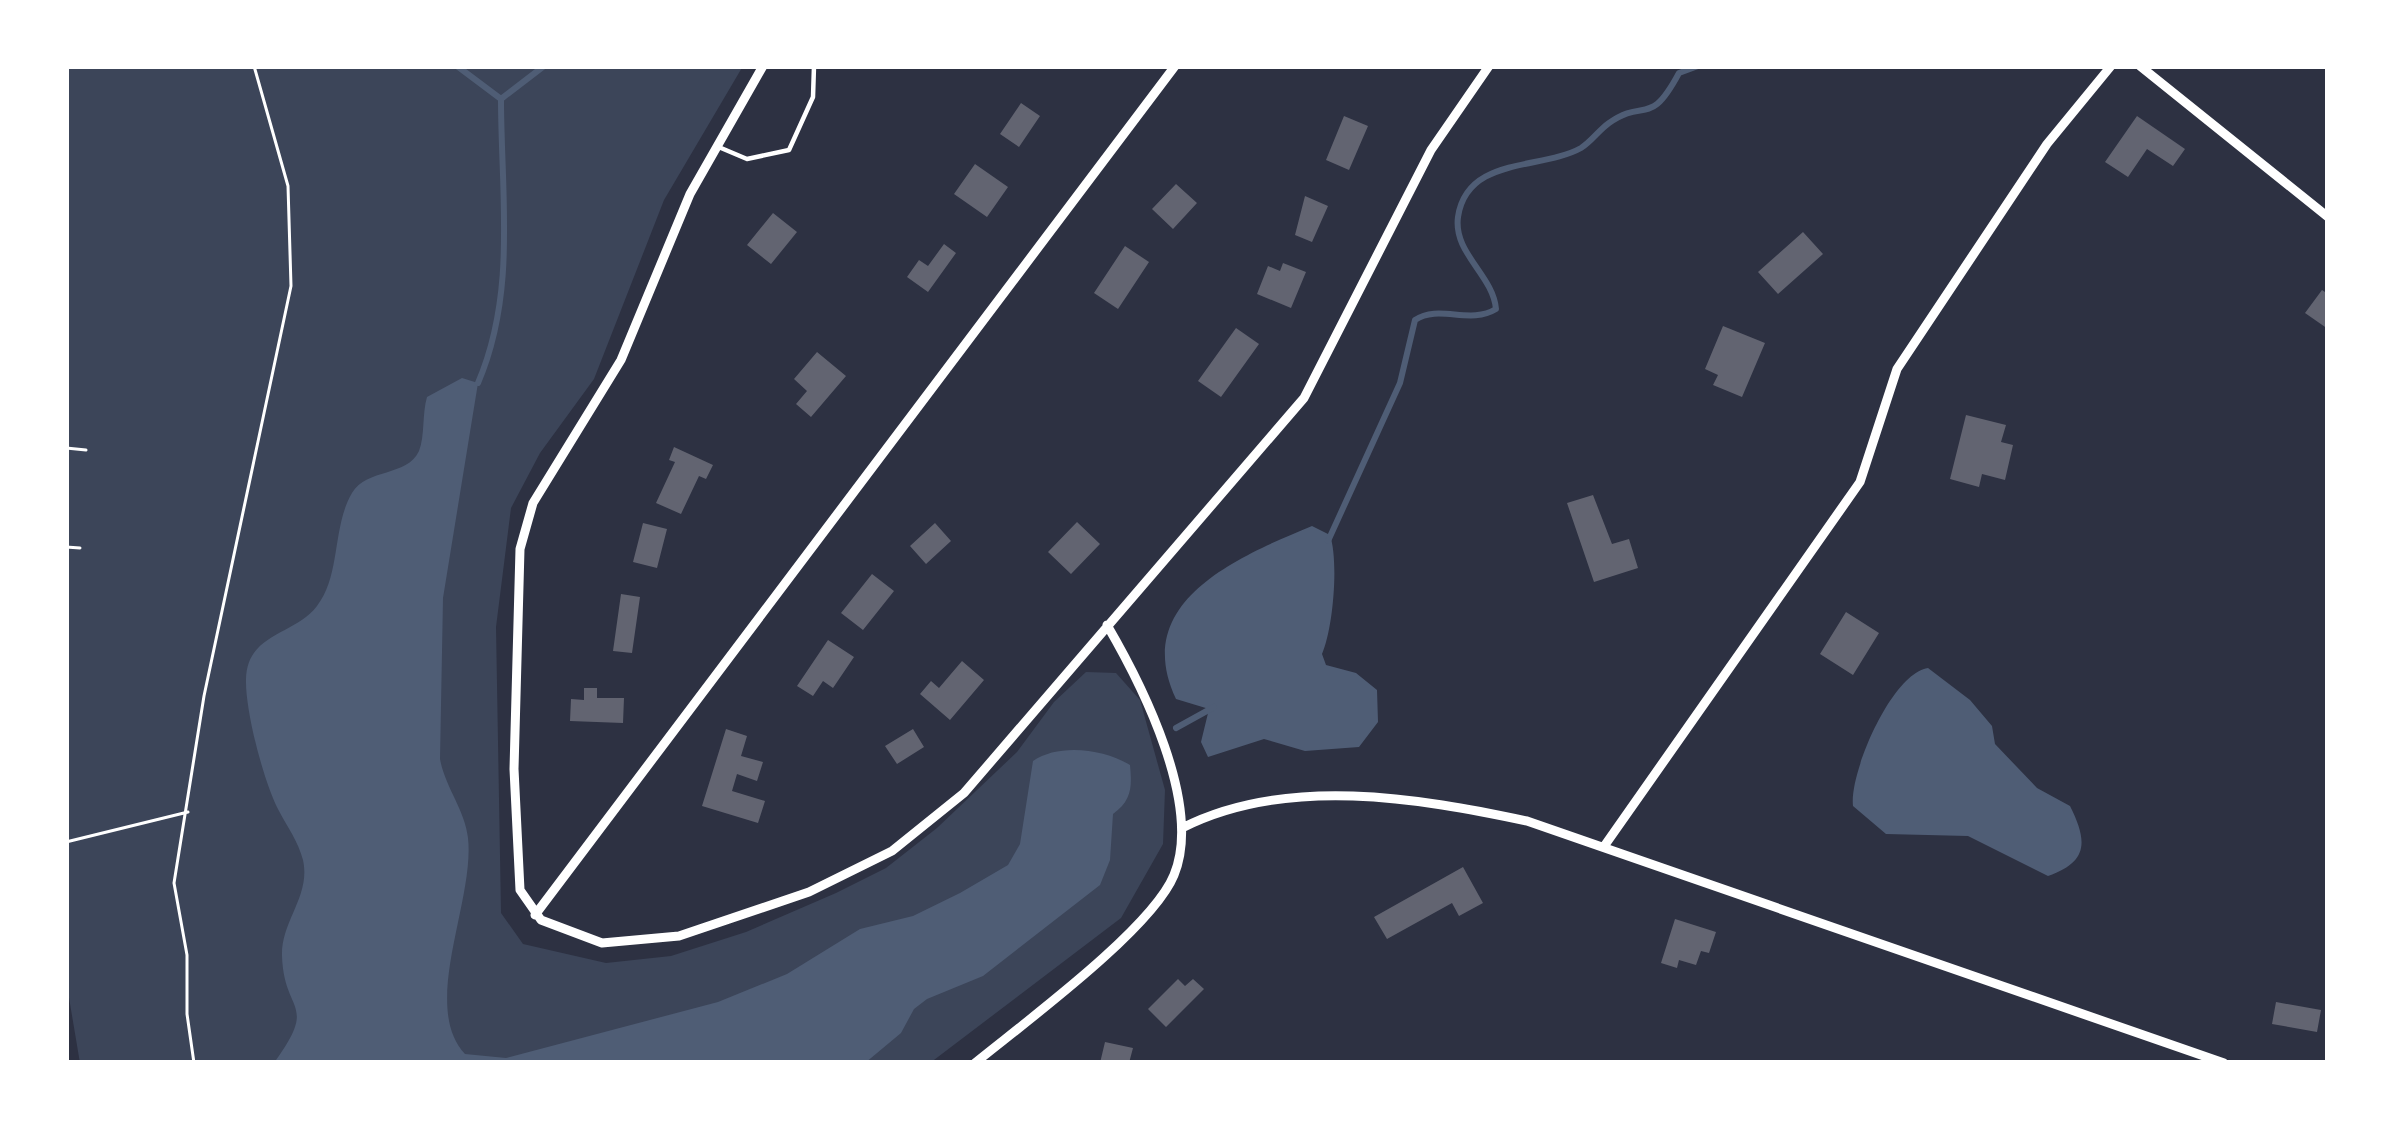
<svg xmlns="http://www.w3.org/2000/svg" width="2394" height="1129" font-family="Spectral,serif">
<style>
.green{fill:#3c4559}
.water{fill:#4f5d75}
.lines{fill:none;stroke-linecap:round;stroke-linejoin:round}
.stream{stroke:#4f5d75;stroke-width:6}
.building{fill:#626471}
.path{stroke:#fff;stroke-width:3}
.service{stroke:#fff;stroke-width:4.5}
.minor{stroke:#fff;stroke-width:9}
</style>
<rect width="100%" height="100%" fill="#2d3142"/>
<path class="green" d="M66,66H743L664,200L594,379L540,453L511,508L496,627L501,913L523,944L606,963L671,956L746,932L836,893L886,868L937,828L1017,752L1054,702L1086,672L1116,673L1140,700L1165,790L1163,844L1121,918L930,1063H80L66,980Z"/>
<path class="water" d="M462,378L478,383L443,598L440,759C445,787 465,810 468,838C475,901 420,1006 465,1054L506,1058L718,1002L787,974L860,929L913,916L960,893L1008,865L1020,844L1033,761C1059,743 1104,749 1130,765C1132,787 1132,800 1113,814L1110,860L1100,885L983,976L927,999L914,1009L901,1033L865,1063H274C319,1001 284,1015 282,956C281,921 311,896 303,860C298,841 288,828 279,811C264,783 245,711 246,679C247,633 295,635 317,606C341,575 332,527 352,493C367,468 407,477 419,451C425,436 422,414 427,397Z
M1312,526L1330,535C1339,562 1333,629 1322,654L1326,665L1356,673L1377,690L1378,722L1359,747L1305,751L1264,739L1208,757L1201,742L1209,709L1176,699C1130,602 1237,557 1312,526Z
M1928,668L1970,700L1992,726L1995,744L2037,788L2070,806C2088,842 2088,862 2048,876L1968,836L1886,834L1853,806C1849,773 1892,673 1928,668Z"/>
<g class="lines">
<path class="stream" d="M457,66L501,99
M478,383C517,292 501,195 501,99L544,66
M1328,541L1400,383L1415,320C1439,304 1470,325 1496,309C1493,275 1453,253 1458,217C1467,156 1542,170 1581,148C1591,142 1599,130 1609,123C1646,97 1649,129 1679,73L1698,66
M1176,728L1214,707"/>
</g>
<path class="building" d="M1021,103L1040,116L1019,147L1000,134Z
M1344,116L1368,126L1349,170L1326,160Z
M2137,116L2185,149L2173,166L2147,149L2128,177L2105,162Z
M975,164L1008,187L987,217L954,194Z
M1176,184L1197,203L1173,229L1152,209Z
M1305,196L1328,206L1312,242L1295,235Z
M773,213L797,232L771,264L747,245Z
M1803,232L1823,254L1778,294L1758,272Z
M944,244L956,253L928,292L907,277L919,260L928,266Z
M1125,246L1149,262L1118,309L1094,293Z
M1283,263L1306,272L1291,308L1257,294L1268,266L1280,271Z
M2322,290L2328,294V329L2305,313Z
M1723,326L1765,343L1742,397L1713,385L1718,375L1705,369Z
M1236,328L1259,344L1221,397L1198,381Z
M817,352L846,376L811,417L796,404L807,391L794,379Z
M1966,415L2006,425L2001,442L2013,445L2005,480L1982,474L1979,487L1950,479Z
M674,447L713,465L706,479L699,476L681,514L656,503L675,462L669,460Z
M1593,495L1612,544L1629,539L1638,568L1594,582L1567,503Z
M1077,522L1100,544L1071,574L1048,552Z
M643,523L667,529L657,568L633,562Z
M935,523L951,541L926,564L910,546Z
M872,574L894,591L863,630L841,613Z
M621,594L640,597L632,653L613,651Z
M1846,612L1879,633L1853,675L1820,654Z
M828,640L854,657L833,688L823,681L813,696L797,686Z
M962,661L984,680L950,720L920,694L931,681L939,688Z
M584,688H597V698H624L623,723L570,721L571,699L584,700Z
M726,729L747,736L741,756L763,762L757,781L737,774L732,791L765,801L758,823L702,806Z
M913,729L924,747L897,764L885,746Z
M1463,867L1483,903L1459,916L1452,903L1387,939L1374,917Z
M1675,919L1716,932L1709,953L1701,951L1696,965L1679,960L1677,968L1661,963Z
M1178,979L1185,986L1193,979L1204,989L1166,1027L1148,1009Z
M2276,1002L2321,1010L2317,1032L2272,1024Z
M1105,1042L1133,1048L1129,1063H1100Z"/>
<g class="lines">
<path class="path" d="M66,448L86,450
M66,547L80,548
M66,842L188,812
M194,1063L187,1014V955L174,883L204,696L291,286L288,186L254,66"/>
<path class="service" d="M721,148L747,159L789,150L813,97L814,66"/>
<path class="minor" d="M763,66L690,194L621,360L533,503L520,549L514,769L520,890L541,920L602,943L679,936L809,892L892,851L964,793L1304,398L1431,150L1489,66
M2140,66L2328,217
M1182,828C1286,775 1419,798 1527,821L2224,1063
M1605,845L1860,482L1897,369L2047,144L2111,66
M535,915L1175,66
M975,1063C1024,1023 1152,929 1174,875C1203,805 1142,685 1107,625"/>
</g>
<rect width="2394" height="1129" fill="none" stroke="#ffffff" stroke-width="138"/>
</svg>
